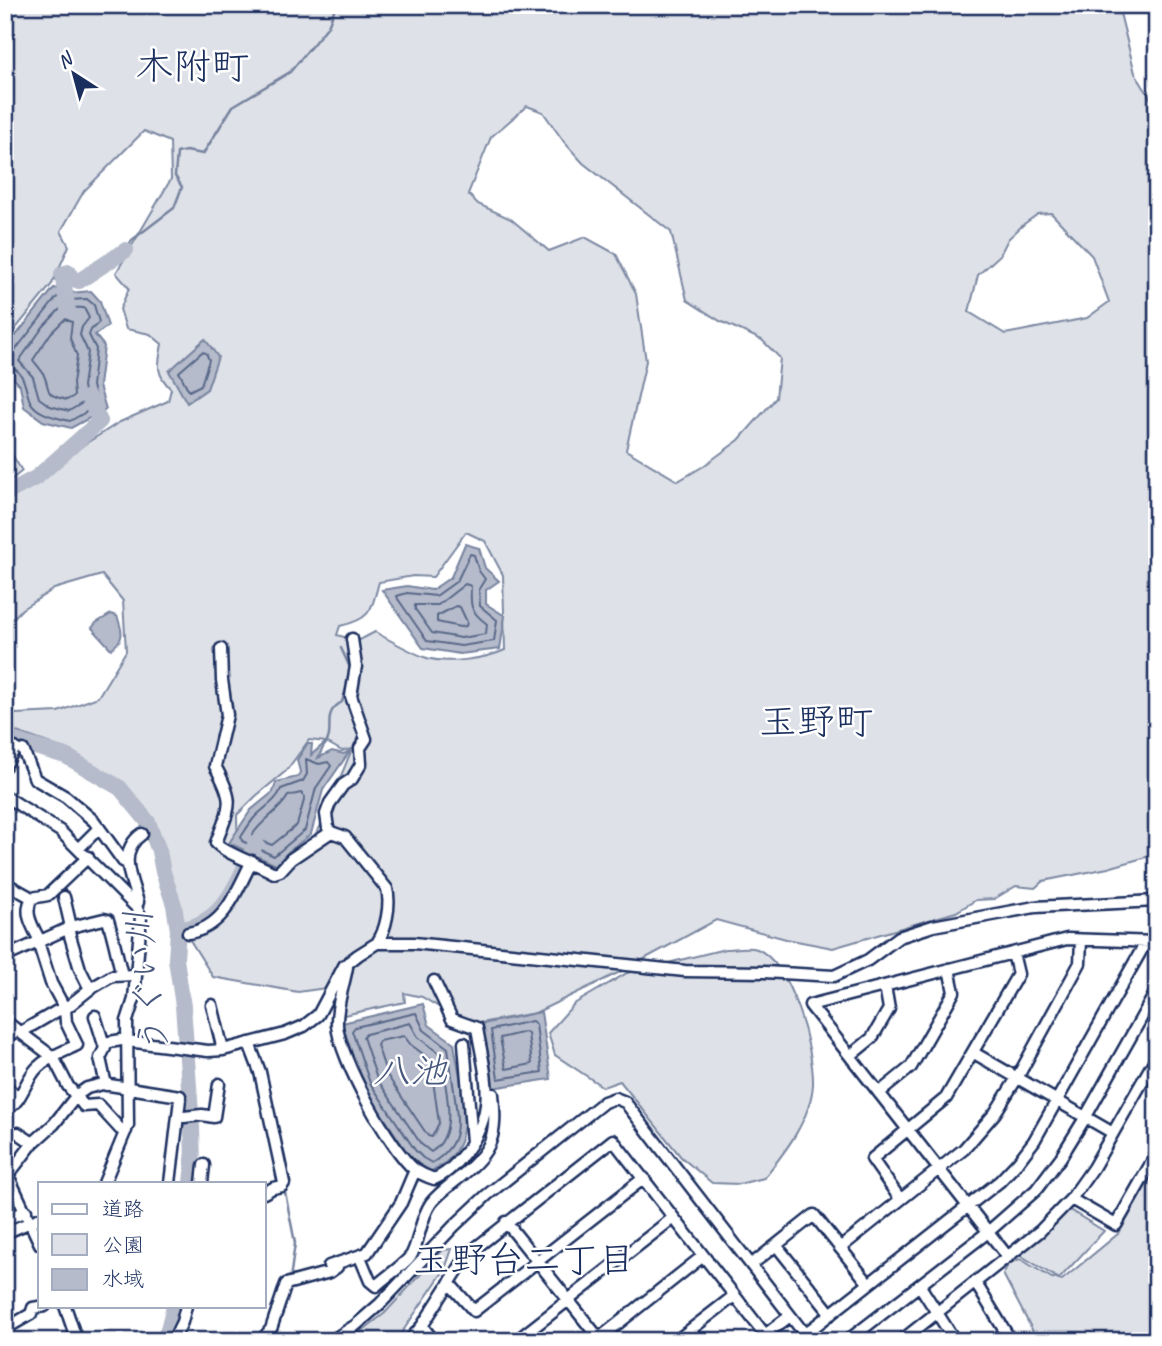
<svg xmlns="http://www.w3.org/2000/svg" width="1162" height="1346" font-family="Caveat,'Klee One',sans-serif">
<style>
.green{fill:#dee1e7;stroke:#7c88a2;stroke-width:2;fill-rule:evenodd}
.water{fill:#b5bbca;stroke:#77839f;stroke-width:2}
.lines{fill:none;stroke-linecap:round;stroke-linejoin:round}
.shore{stroke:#596789;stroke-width:2}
.stream{stroke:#77839f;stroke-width:2.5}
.river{stroke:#b5bbca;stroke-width:16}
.minor-casing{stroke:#1b2f5e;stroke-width:15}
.minor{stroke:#fff;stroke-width:10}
.rail{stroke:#1b2f5e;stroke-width:2.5;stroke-dasharray:10 5;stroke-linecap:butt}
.labels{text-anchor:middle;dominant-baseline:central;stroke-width:5;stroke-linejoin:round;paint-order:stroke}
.water-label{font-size:37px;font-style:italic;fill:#49597e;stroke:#fff}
.neighbourhood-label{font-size:37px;fill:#1b2f5e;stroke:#fff}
.quarter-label{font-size:38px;fill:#1b2f5e;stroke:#fff}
</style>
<rect width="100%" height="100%" fill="#fff"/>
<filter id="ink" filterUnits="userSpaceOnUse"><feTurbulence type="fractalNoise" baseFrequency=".0143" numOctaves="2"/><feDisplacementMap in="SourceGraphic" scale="14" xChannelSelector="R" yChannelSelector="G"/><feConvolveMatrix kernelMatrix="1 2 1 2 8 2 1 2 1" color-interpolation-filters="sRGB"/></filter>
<g filter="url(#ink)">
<path class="green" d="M5,5H1118L1135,73L1157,109V854L1108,868L1043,881L1035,888L1016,886L994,899L976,900L956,912L833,948L786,939L716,920L622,971L535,1013L469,1025L422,997L404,993L405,1002L344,1015L343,1008L347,985L298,992L213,977L180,924L165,856L144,807L100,769L51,744L5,728V707L16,714L58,712L98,697L126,651L123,601L102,575L54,589L22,609L5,627V503L85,444L120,422L168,401L171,389C155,373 158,365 162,344L150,334L126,329L120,309L129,288L116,273L171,179L170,142L144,131L84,191L61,231L69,246L52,284L5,342ZM527,106L543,112L564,142L583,163L671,232L687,300L720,321L762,340L780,358L776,398L739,440L702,467L678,481L626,450L646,361L636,294L616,254L585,237L549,251L511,219L478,204L468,194L491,137ZM1051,213L1092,256L1109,302L1087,318L1005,334L969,312L978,275L1000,255L1008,239L1024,224L1038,214ZM466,532L485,541L503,575L505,650C485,659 446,665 424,657C407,650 391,641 375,632L358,641L337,635L340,626C371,619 371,611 379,582L413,576L433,577ZM309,740L326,742L342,751L352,749L320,827L301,855L276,871C242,857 237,851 237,815L256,796L286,771Z
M5,443L22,471L5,485Z
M725,949C734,949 749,946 757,949C791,963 814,1050 813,1084C811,1119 785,1152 764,1178L739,1184L712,1183L681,1157L620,1081L603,1087L555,1055L548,1033L574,1004L627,973Z
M1157,1166V1341H1038L1003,1274L1009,1263L1020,1259L1052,1278L1059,1279L1020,1255L1068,1209L1104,1231L1059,1279L1062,1280L1119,1233Z
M452,1249L445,1269L396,1341H349L385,1313L443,1250Z"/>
<path class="water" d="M54,288L70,293L91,291L100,301L108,326L95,335L104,346L99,386L106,409L71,428L43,421L24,407L20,385L5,370V354L13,339Z
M205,339L218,357L207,389L187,403L169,371Z
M465,544L479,548L485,568L499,581L486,590V604L505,616L500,649L460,654L423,648L382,590L407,586L432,590L451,577Z
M111,614L117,616C123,632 125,639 111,649L92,628L96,623Z
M326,742L318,758L332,751L344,754L350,751L323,790L311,834L288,852L276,865L229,843L251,810L273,792L276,782L298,777L300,772L297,760L307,744H312L311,755Z
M423,1004L429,1025L454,1043C460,1085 483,1150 431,1171L419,1164L409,1155L363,1086L342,1023Z
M541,1012L551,1079L491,1088L482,1024Z"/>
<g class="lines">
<path class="shore" d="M62,307L84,308L89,318L82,327L80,335L88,352L83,386L86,401L69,411L50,406L39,398L33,377L19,361L43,327Z
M65,319L72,322L70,338L77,356L73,383L74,396L67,400C42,394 52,392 43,373C40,368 36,364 33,360L51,333Z
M202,352L206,353L209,360L201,385L189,391L179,372Z
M5,356L13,353L57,297L70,300L87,299L94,305L99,322L91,330L89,335L96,349L92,386L97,403L95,407L70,421C57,418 36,414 30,401C24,388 26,368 5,366
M470,554L474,555L479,571L485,579L479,589L480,606L497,620L494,641L461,646L427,641L398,599L397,596L407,593L436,596L457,581Z
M465,584L471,586C470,607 470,611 487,624L486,634L461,638L432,633L415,609V605H438Z
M456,606L460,607L467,622L466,626L460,627L437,622V616Z
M306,759L319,764L328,762L331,766L316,788L305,830L274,856L242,841L241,837C245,831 249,824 254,818C263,808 277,801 281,789L303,781L307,774Z
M301,793L305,797L297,825L272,845L254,838L253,834C263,819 280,811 288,796Z
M416,1013L424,1030L448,1048C450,1062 452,1077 454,1091C458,1123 463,1144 432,1163L423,1158L415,1150L370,1083L352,1031L355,1027Z
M532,1021L536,1024L542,1072L498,1079L491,1030Z
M410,1023L418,1037L440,1054C444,1083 461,1134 431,1152L421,1144L377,1079L363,1037L366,1034Z
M525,1032L528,1034L532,1064L506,1069L500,1038Z
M404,1036L411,1045L430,1059L439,1123L432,1137L428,1136L387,1075L377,1045L379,1041Z"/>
<path class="stream" d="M126,250L132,240L174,208L182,187L175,176L177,153L186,151L203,154L233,106L290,72L328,26L336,5
M341,648L351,670
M325,745C336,730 320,714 342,702L348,683
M284,1187L295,1243L290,1280
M412,1190L419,1178
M162,1339L164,1341"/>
<path class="river" d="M68,310L62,274L69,272L71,278L79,281L126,250
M5,494L37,477L100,421L88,397
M5,738L66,756L120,788L148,822L159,851L163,872L174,905L178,930L176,959L183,1006L192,1126L193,1164L191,1183
M178,930C226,924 237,881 256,843
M160,1341L167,1333L174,1306"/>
<defs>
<path id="minor" d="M352,639L356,666L351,696L366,739L360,748L361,764L352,779L343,785L330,803L326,814L328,828L331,832L345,837L387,889C391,905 386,930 377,943
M221,649L222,680L227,715L215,766C236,804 230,805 216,843C229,856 257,863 274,873L280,871L291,859L331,832
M23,750L35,779L66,797L94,821L123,861L127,863
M5,766L15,748
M5,796L60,831L136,907L141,917L134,999L127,1021L128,1125L104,1183
M79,848L99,828
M5,883L32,898L48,895L88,857
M64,897L71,927
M32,898C23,913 33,927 40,941
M136,907L138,902C131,879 117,851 142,834
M68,929L80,969L90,989
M188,933C225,928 237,890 252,861
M5,957L71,927L104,919L108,920C114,939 117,956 122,975
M347,967C344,986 336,1005 337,1025C339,1057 390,1150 415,1170C421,1174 428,1177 434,1179C449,1173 457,1162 467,1150C498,1108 485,1076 477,1028L452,1019L434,981
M212,1005L223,1050
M95,1016L105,1048L100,1058L106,1085
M5,1021L53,1057L68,1086L84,1106L98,1105L120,1129L126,1131
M21,1032L57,1011L65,1009L51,983L38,942
M5,1038L18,1030
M127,1041L208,1051L223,1050L285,1034L304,1026L318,1015L344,966L358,955L377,943H414L685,971L764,972L834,976L868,960L899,937L933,926L1035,907L1157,901
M104,1043L127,1039
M249,1043L260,1072L284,1183L282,1186L273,1188L264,1193
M464,1043L472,1142
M974,1053L1113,1133
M850,1056L872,1038L889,1009L885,986
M5,1085L18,1099
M879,1093L911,1067L954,992L949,969
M5,1110C22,1103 25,1079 38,1067C48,1057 65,1051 77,1045L66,1022L65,1009L90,989L112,976L136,975
M184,1117L202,1115L214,1117L219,1084
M18,1133L33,1143
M6,1171L40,1244
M9,1174L33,1143L54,1124L77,1095L87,1088L103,1084L180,1096
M170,1183L180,1099
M202,1183L204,1165
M900,1199L872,1159L946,1098L1018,974L1013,953
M1071,1199L1116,1225L1157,1153
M5,1220L26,1211
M506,1222L601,1341
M5,1233L40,1218
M776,1245L831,1314
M840,1248L964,1149L995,1113L1017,1078L1080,963L1081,940
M360,1257L370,1281L376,1286C385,1277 406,1264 412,1254C420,1238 420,1219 431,1203C439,1193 449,1186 459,1178C493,1150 497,1137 493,1094H488
M1008,1257L810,1005L1067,939L1157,942
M751,1265L814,1215L869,1284
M329,1266L367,1253L401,1203L415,1170
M975,1282L1011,1341
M449,1283L474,1311L644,1178
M920,1286L955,1341
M65,1306L77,1341
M422,1326L434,1341
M5,1329L31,1314L33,1308L45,1306
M805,1334L1000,1181L1018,1162L1034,1141L1146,942
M173,1341L182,1322L186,1306
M261,1341L271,1329L286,1284L330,1272L337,1267
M331,1341L356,1325L380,1304L454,1226L487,1195L604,1102L615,1098L625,1102L810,1341
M409,1341L422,1326L468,1254L613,1140L770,1341
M516,1341L673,1218
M596,1341L703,1256
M676,1341L734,1296
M757,1341L790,1316
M847,1341L988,1232L1036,1190L1061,1157L1085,1118L1157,990
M901,1341L1040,1231L1071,1199L1093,1168L1157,1056"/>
</defs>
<use href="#minor" class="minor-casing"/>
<use href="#minor" class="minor"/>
<path class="rail" d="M1144,5L1157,34"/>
</g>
</g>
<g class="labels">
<g class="water-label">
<text transform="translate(146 983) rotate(-97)">うぐい川</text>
<text x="410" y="1070">八池</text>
</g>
<g class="neighbourhood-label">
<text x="524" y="1259">玉野台二丁目</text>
</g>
<g class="quarter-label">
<text x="192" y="66">木附町</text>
<text x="816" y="721">玉野町</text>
</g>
</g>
<rect width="1162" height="1346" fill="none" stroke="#fff" stroke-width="28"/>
<rect x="14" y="14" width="1134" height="1318" fill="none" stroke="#1b2f5e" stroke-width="2.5" filter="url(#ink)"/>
<rect x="38" y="1182" width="228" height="126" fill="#ffffff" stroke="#a4acbf" stroke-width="2"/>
<rect x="52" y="1204" width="35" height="10" fill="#ffffff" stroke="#a4acbf" stroke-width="2"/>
<text x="102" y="1216" font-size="21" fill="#1b2f5e">道路</text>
<rect x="52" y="1234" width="35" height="21" fill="#dee1e7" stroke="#a4acbf" stroke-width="2"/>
<text x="102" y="1252" font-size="21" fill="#1b2f5e">公園</text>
<rect x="52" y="1269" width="35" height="21" fill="#b5bbca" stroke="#a4acbf" stroke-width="2"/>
<text x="102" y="1286" font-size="21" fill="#1b2f5e">水域</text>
<g transform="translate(74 74) rotate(324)" stroke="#ffffff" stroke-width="5" paint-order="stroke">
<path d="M0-5L12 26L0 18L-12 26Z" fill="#1b2f5e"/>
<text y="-10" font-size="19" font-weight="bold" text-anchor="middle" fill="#1b2f5e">N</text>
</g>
</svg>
